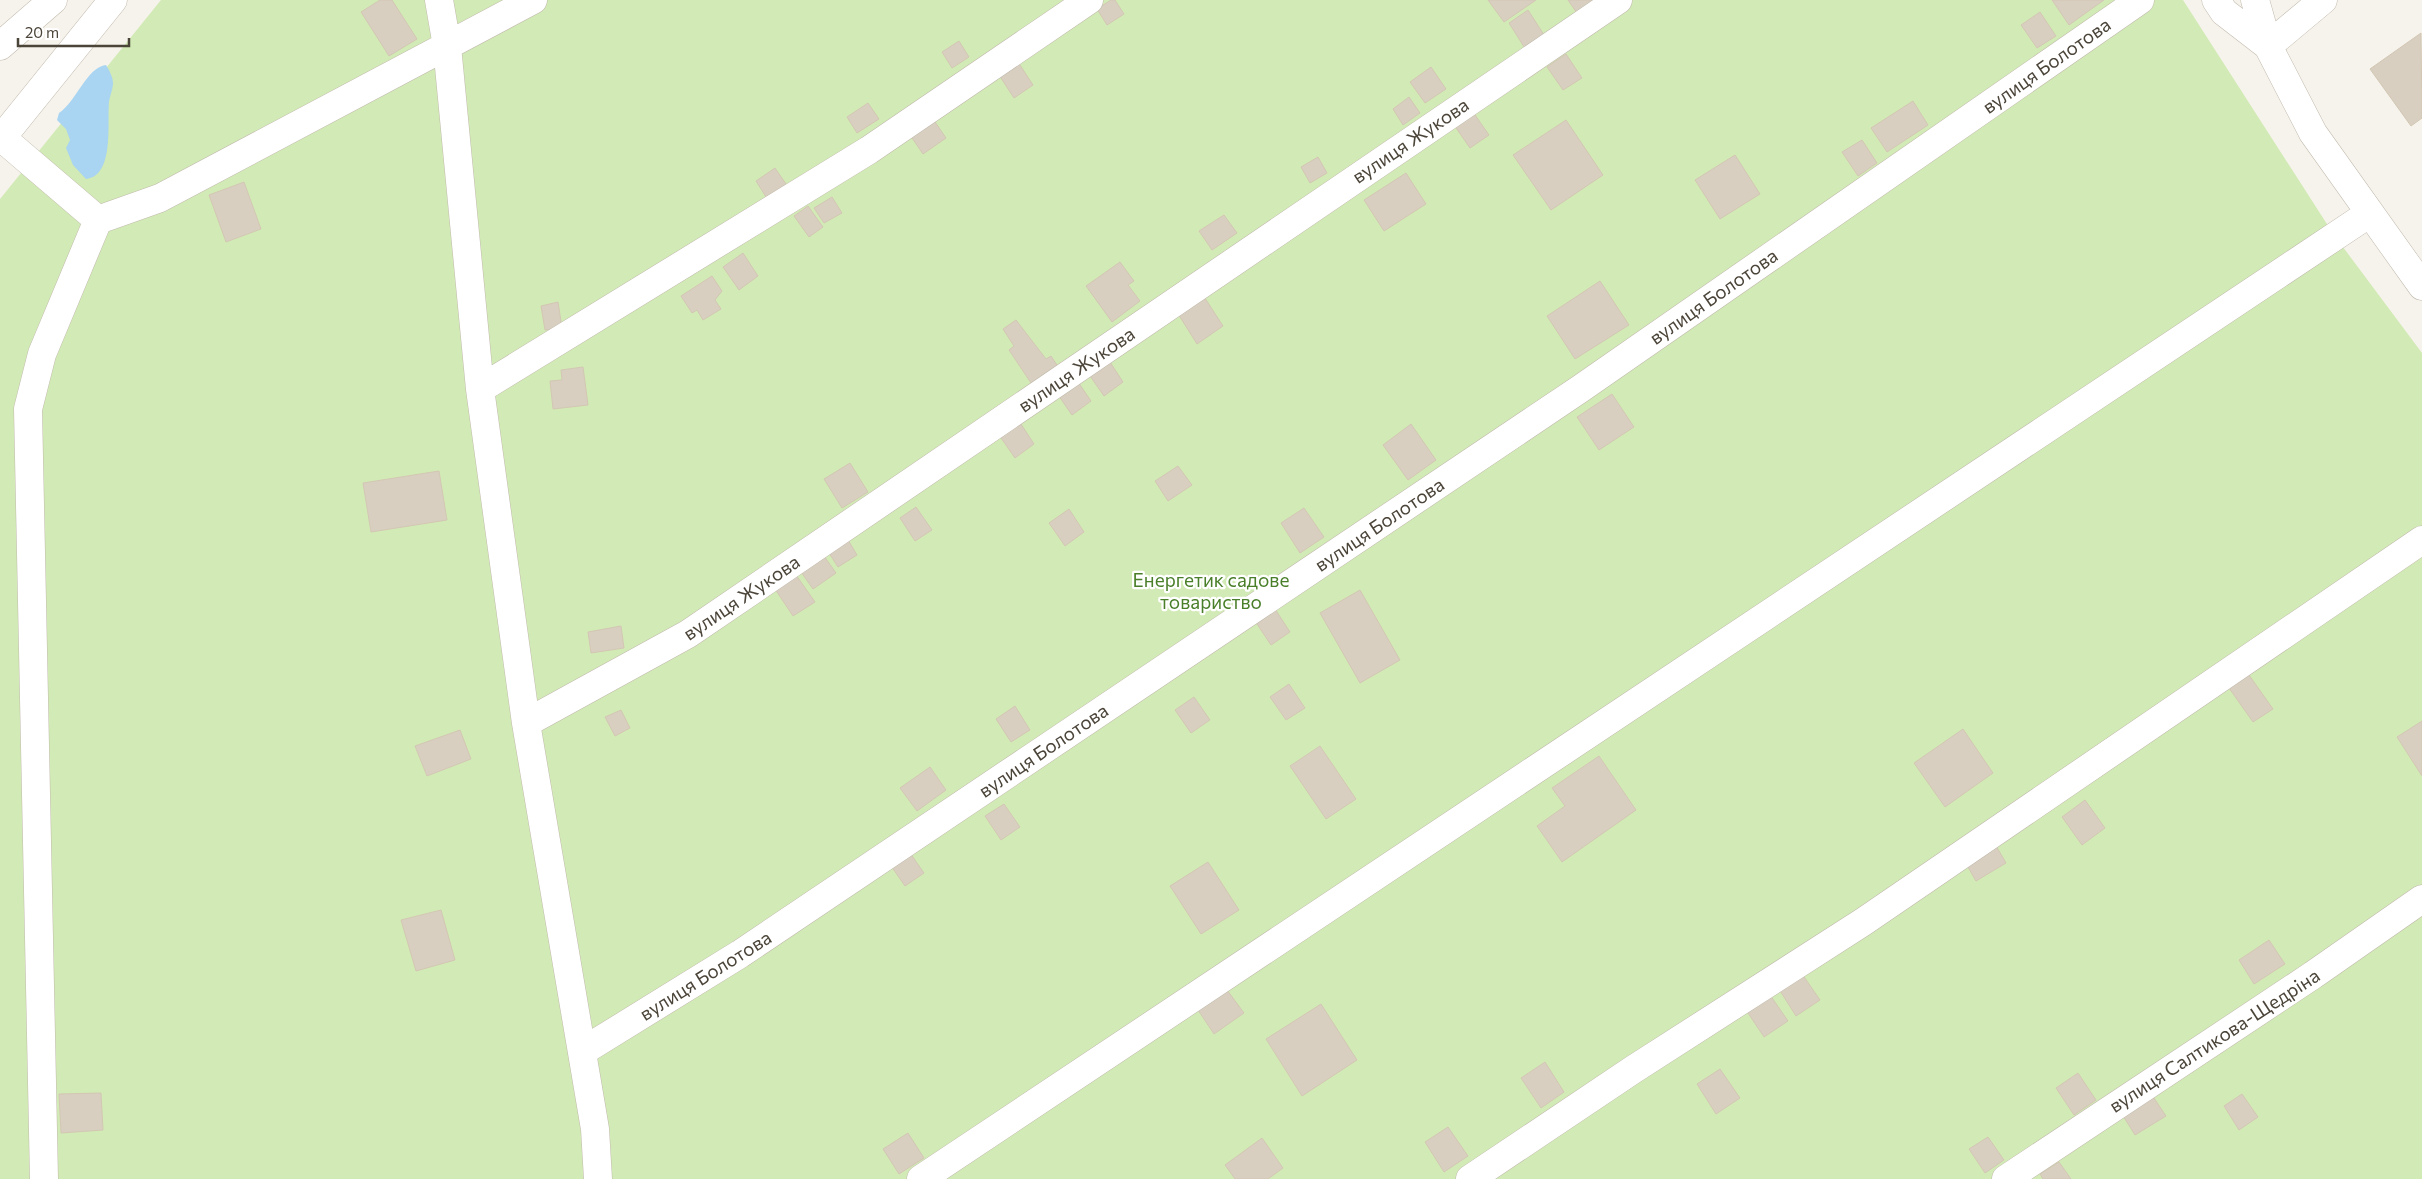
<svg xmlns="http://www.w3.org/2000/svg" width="2422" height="1179" font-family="Commissioner,sans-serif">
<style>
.green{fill:#d2eab5}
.water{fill:#a9d4f2}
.building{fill:#d8cfc1;stroke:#d3c7b4}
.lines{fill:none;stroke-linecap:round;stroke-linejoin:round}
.minor-casing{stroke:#c2bbae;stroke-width:29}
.minor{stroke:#fff;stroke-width:28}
.labels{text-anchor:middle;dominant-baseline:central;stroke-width:4.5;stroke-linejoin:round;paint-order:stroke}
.street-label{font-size:19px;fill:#4b4439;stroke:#fff}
.park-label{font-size:19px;fill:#4a7f2a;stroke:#fff}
</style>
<rect width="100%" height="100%" fill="#f6f3ec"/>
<path class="green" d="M161,0H2183L2334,235L2422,353V1179H0V199Z"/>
<path class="water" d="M106,65C109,70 113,77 113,83C113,89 110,95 109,102C107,122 115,176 86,179L73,165L66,148L70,140L66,129L57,120L59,113C76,102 87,67 106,65Z"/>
<path class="building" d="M380,0H392L417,39L389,56L361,12Z
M1111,0H1115L1124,14L1107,25L1097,9Z
M1488,0H1536L1504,22Z
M1568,0H1601L1579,16Z
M2052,0H2104L2069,25Z
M1528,10L1546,38L1526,50L1509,23Z
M2040,12L2056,36L2037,48L2021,25Z
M2421,33L2422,118L2411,126L2370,69Z
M959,41L969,57L952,68L942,52Z
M1566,54L1582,78L1563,90L1547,67Z
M1018,62L1033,85L1014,98L999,75Z
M1431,67L1446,89L1425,103L1410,82Z
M1409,97L1420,113L1403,125L1393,109Z
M1913,101L1928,125L1887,152L1871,128Z
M868,103L879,119L857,133L847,117Z
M1473,112L1489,135L1470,148L1454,125Z
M933,119L946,138L923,154L910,135Z
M1566,120L1603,175L1551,210L1513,155Z
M1862,140L1877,163L1858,176L1842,152Z
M1735,155L1760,194L1720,219L1695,180Z
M1318,157L1327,173L1310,183L1301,167Z
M775,168L786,184L766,197L756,181Z
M1406,173L1426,204L1384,231L1364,200Z
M244,182L261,229L226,242L209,195Z
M832,197L842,213L824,223L814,208Z
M808,206L823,227L809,237L794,216Z
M1224,215L1237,233L1212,250L1199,231Z
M743,253L758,276L739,290L723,267Z
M1120,262L1134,281L1128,285L1140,301L1112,322L1086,286Z
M712,276L722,291L715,300L721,309L703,320L697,310L692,313L681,296Z
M1600,281L1629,325L1575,359L1547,316Z
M1201,292L1223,326L1197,344L1175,309Z
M558,302L562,328L545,330L541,306Z
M1016,320L1046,359L1051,356L1057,365L1031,383L1009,350L1014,346L1003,329Z
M1108,359L1123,382L1104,396L1088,373Z
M583,367L588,405L553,409L550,381L562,380L561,370Z
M1076,379L1091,401L1072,415L1056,392Z
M1612,394L1634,427L1599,450L1577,417Z
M1019,421L1034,444L1015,458L999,435Z
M1411,424L1436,460L1408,480L1383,445Z
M850,463L868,492L842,508L824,479Z
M1178,466L1192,485L1168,501L1155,481Z
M439,471L447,520L371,532L363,483Z
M916,507L932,530L915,541L900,518Z
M1304,508L1324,537L1300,553L1281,523Z
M1069,509L1084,532L1065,546L1049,523Z
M848,540L857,555L838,567L829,553Z
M824,556L836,573L813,589L801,572Z
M796,575L815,602L793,616L775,589Z
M1360,590L1400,660L1360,683L1320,613Z
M1275,609L1290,632L1271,645L1255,621Z
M621,626L624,648L591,653L588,632Z
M2249,675L2273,709L2253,722L2229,688Z
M1289,684L1305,708L1286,720L1270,697Z
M1194,697L1210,720L1191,733L1175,710Z
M1015,706L1030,730L1011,742L996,719Z
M621,710L630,728L615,736L605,717Z
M2422,721V776L2397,737Z
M1963,729L1993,773L1945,807L1914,763Z
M460,730L471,759L427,776L415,746Z
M1320,746L1356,799L1326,819L1290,766Z
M1599,756L1636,810L1562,862L1537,826L1565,806L1552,788Z
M930,767L946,790L917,811L900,788Z
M2085,800L2105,828L2082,845L2062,817Z
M1004,804L1020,827L1001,840L985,816Z
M1995,844L2006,863L1976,881L1965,862Z
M908,850L924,873L905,886L889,863Z
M1208,862L1239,910L1201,934L1170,886Z
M441,910L455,960L416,971L401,920Z
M2269,940L2285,964L2254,984L2239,960Z
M1800,971L1820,1000L1796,1016L1777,986Z
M1227,990L1244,1013L1214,1034L1198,1010Z
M1768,992L1788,1021L1764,1037L1744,1007Z
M1321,1004L1357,1060L1302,1096L1266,1039Z
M1545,1062L1564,1092L1541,1108L1521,1078Z
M1720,1069L1740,1098L1716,1114L1697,1084Z
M2078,1073L2096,1100L2074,1115L2056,1088Z
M2150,1092L2166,1116L2135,1135L2120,1111Z
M101,1093L103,1130L61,1133L59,1094Z
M2242,1094L2258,1117L2239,1130L2224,1106Z
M1448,1127L1468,1156L1444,1172L1425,1142Z
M908,1133L924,1158L899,1174L883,1149Z
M1988,1137L2004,1160L1985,1173L1969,1149Z
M1262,1138L1283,1168L1268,1179H1235L1225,1165Z
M2059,1162L2071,1179H2043L2040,1174Z"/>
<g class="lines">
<defs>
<path id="minor" d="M439,0L447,46L480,389L526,723L595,1129L598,1179
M2216,0L2224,12L2268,46
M2255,0L2268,46
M2323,0L2268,46L2313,133L2422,286
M0,46L53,0
M2,138L98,220L42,354L28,409L44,1179
M0,140L113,0
M98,220L160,198L533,0
M480,389L869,150L1089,0
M526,723L688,634L1618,0
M583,1051L740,954L1580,389L2140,0
M921,1179L2370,213
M1470,1179L1634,1069L1863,922L2422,540
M2006,1179L2313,975L2422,899"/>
</defs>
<use href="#minor" class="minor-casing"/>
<use href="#minor" class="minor"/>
</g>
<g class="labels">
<g class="street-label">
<text transform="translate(2046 65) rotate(-35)">вулиця Болотова</text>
<text transform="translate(1410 140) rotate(-34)">вулиця Жукова</text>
<text transform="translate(1713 296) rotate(-35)">вулиця Болотова</text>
<text transform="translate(1076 369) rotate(-34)">вулиця Жукова</text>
<text transform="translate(1379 524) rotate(-34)">вулиця Болотова</text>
<text transform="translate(741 597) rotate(-34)">вулиця Жукова</text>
<text transform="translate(1043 750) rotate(-34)">вулиця Болотова</text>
<text transform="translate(705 975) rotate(-32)">вулиця Болотова</text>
<text transform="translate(2214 1040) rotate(-33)">вулиця Салтикова-Щедріна</text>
</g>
<g class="park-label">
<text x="1211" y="579">Енергетик садове<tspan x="1211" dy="22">товариство</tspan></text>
</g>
</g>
<path d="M18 38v8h111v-8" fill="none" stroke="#4b4439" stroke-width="2.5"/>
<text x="25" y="38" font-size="15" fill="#4b4439" stroke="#ffffff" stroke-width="4" paint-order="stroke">20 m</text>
</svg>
